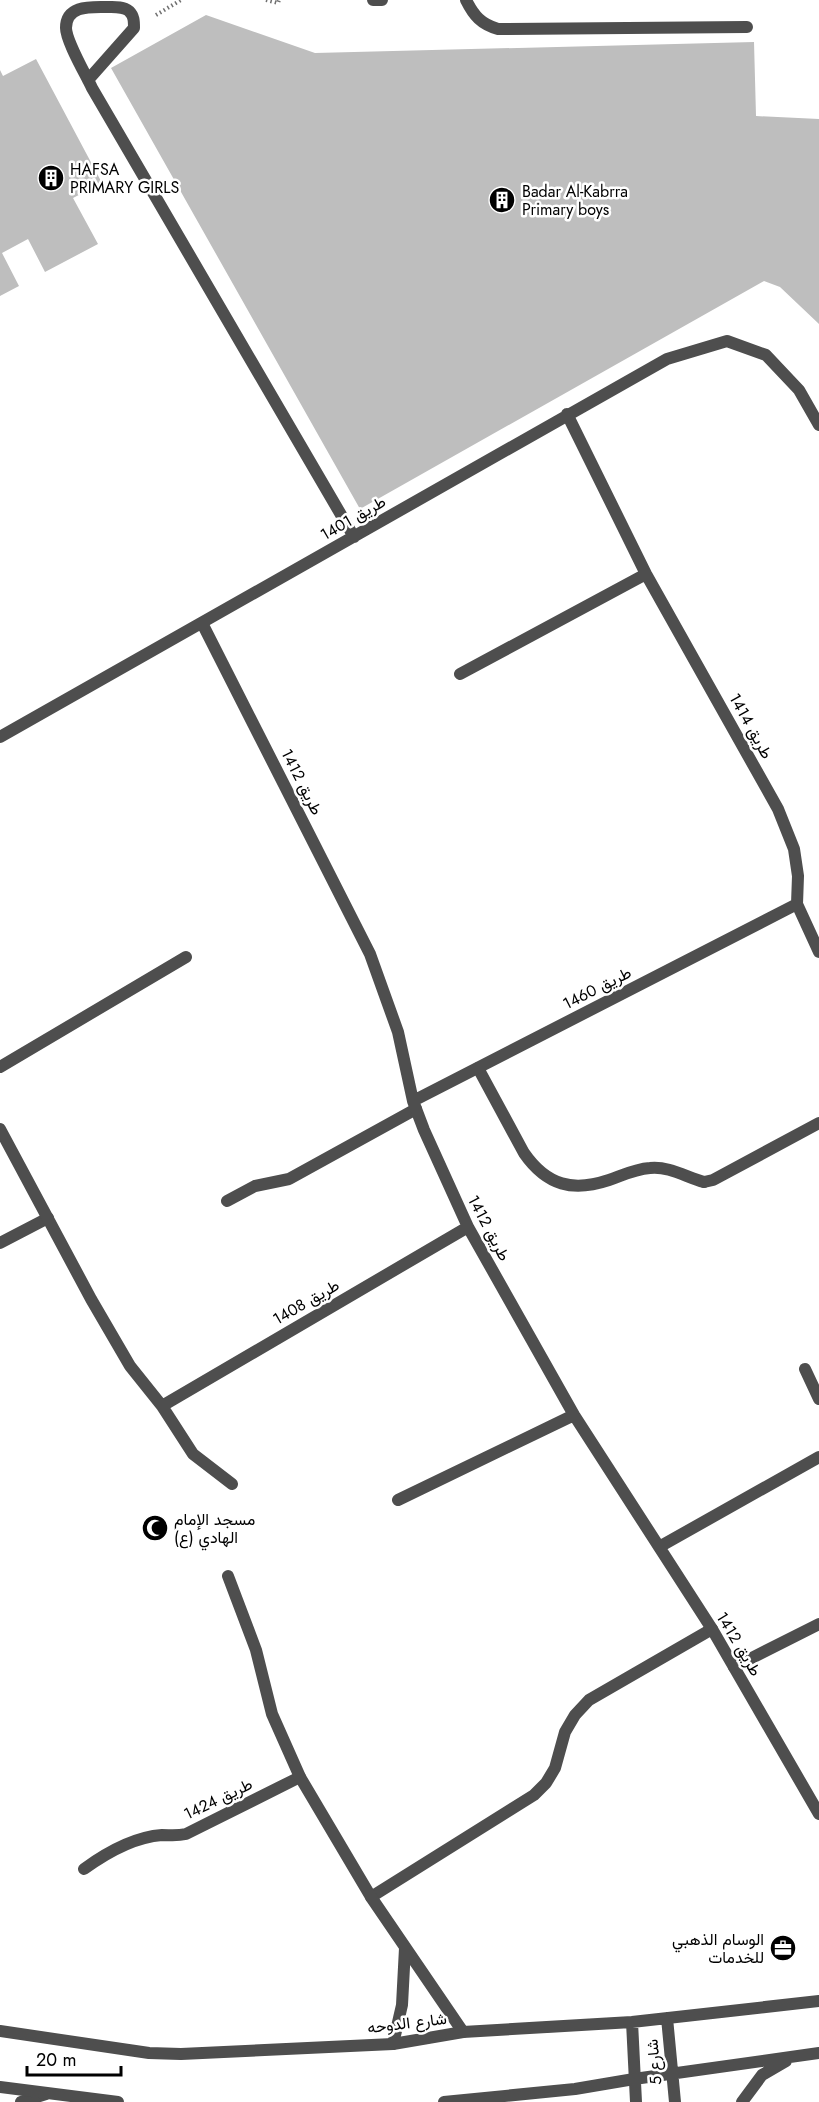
<svg xmlns="http://www.w3.org/2000/svg" width="819" height="2102" font-family="Jost,Vazirmatn,sans-serif">
<style>
.building{fill:#bebebe}
.lines{fill:none;stroke-linecap:round;stroke-linejoin:round}
.path{stroke:#707070;stroke-width:4;stroke-dasharray:1.5 3;stroke-linecap:butt}
.service{stroke:#4e4e4e;stroke-width:12}
.minor{stroke:#4e4e4e;stroke-width:12}
.tertiary{stroke:#4e4e4e;stroke-width:12}
.labels{text-anchor:middle;dominant-baseline:central;stroke-width:5;stroke-linejoin:round;paint-order:stroke}
.poi-label{font-size:16px;fill:#000;stroke:#fff;text-anchor:start}
.street-label{font-size:16px;fill:#000;stroke:#fff}
</style>
<rect width="100%" height="100%" fill="#fff"/>
<path class="building" d="M206,15L315,53L754,42L756,116L819,119V324L780,287L764,281L360,509L111,68Z
M36,59L102,183L73,198L98,244L45,272L28,239L2,253L19,286L0,296V70L3,76Z"/>
<g class="lines">
<path class="path" d="M266,0L278,3L279,0
M156,15L181,0"/>
<path class="service" d="M478,1068L524,1153C547,1186 573,1192 609,1180C623,1175 635,1169 650,1168C669,1166 686,1177 704,1182
M227,1201L255,1186L289,1179L416,1109
M0,1243L48,1218
M734,1667L819,1624
M84,1869C106,1853 134,1837 162,1835C171,1835 177,1836 186,1834L300,1777
M371,1897L534,1795L546,1783L555,1768L565,1732L575,1715L589,1700L712,1629"/>
<path class="minor" d="M373,0H382
M466,0C474,16 481,24 498,29L747,27
M88,80L134,28C134,21 134,16 129,11C123,6 114,7 106,7C91,7 66,5 66,28C66,41 86,75 92,88L354,537
M567,414L646,574L778,809L794,849L798,876L797,904L819,952
M202,623L370,954L398,1032L413,1101L424,1130L468,1227L574,1415L712,1629L819,1814
M460,674L646,574
M0,737L667,359L727,341L766,355L799,390L819,425
M0,1067L186,957
M413,1101L797,904
M0,1129L91,1299L130,1366L162,1406L193,1454L232,1484
M704,1182L713,1180L819,1123
M805,1369L819,1399
M162,1406L468,1227
M398,1500L574,1415
M659,1547L819,1457
M228,1576L256,1650L272,1714L300,1777L371,1897L463,2032
M393,2044L402,2005L405,1948
M21,2102L46,2094"/>
<path class="tertiary" d="M667,2018L675,2102
M632,2022L636,2102
M0,2031L149,2053L181,2054L393,2044L463,2032L632,2022L819,2001
M0,2087L118,2102
M444,2102L575,2089L634,2079L819,2053
M742,2102L762,2075L786,2061"/>
</g>
<defs>
<symbol id="building-disc" viewBox="-11 -11 22 22"><circle r="9.5" fill="#000" stroke="#fff"/><path d="M-4-6H4V6H1V3H-1V6H-4ZM-2.5-4.3h1.7v1.8h-1.7ZM.8-4.3h1.7v1.8H.8ZM-2.5-1h1.7V.8h-1.7ZM.8-1h1.7V.8H.8Z" fill="#fff"/></symbol>
<symbol id="mosque-disc" viewBox="-11 -11 22 22"><circle r="9.5" fill="#000" stroke="#fff"/><path d="M3.5-4.9A6 6 0 1 0 3.5 4.9A5 5 0 1 1 3.5-4.9Z" fill="#fff"/></symbol>
<symbol id="office-disc" viewBox="-11 -11 22 22"><circle r="9.5" fill="#000" stroke="#fff"/><path d="M-6-3h4V-5.5h4V-3h4V5H-6ZM-1-4.5V-3h2v-1.5ZM-6 0V1H6V0Z" fill="#fff"/></symbol>
</defs>
<g fill-rule="evenodd">
<use href="#building-disc" x="36" y="163" width="30" height="30"/>
<use href="#building-disc" x="487" y="185" width="30" height="30"/>
<use href="#mosque-disc" x="140" y="1513" width="30" height="30"/>
<use href="#office-disc" x="768" y="1933" width="30" height="30"/>
</g>
<g class="labels">
<g class="poi-label">
<text x="70" y="169">HAFSA<tspan x="70" dy="18">PRIMARY GIRLS</tspan></text>
<text x="522" y="191">Badar Al-Kabrra<tspan x="522" dy="18">Primary boys</tspan></text>
<text x="174" y="1519">مسجد الإمام<tspan x="174" dy="18">الهادي (ع)</tspan></text>
<text x="764" y="1939" text-anchor="end">الوسام الذهبي<tspan x="764" dy="18">للخدمات</tspan></text>
</g>
<g class="street-label">
<text transform="translate(353 518) rotate(-30)">طريق 1401</text>
<text transform="translate(751 726) rotate(61)">طريق 1414</text>
<text transform="translate(302 782) rotate(63)">طريق 1412</text>
<text transform="translate(597 988) rotate(-27)">طريق 1460</text>
<text transform="translate(489 1228) rotate(62)">طريق 1412</text>
<text transform="translate(306 1302) rotate(-30)">طريق 1408</text>
<text transform="translate(739 1644) rotate(59)">طريق 1412</text>
<text transform="translate(218 1799) rotate(-26)">طريق 1424</text>
<text transform="translate(407 2023) rotate(-7)">شارع الدوحه</text>
<text transform="translate(654 2062) rotate(-95)">شارع 5</text>
</g>
</g>
<path d="M27 2066v9h94v-9" fill="none" stroke="#000000" stroke-width="3"/>
<text x="36" y="2066" font-size="18" fill="#000000" stroke="#ffffff" stroke-width="4.5" paint-order="stroke">20 m</text>
</svg>
